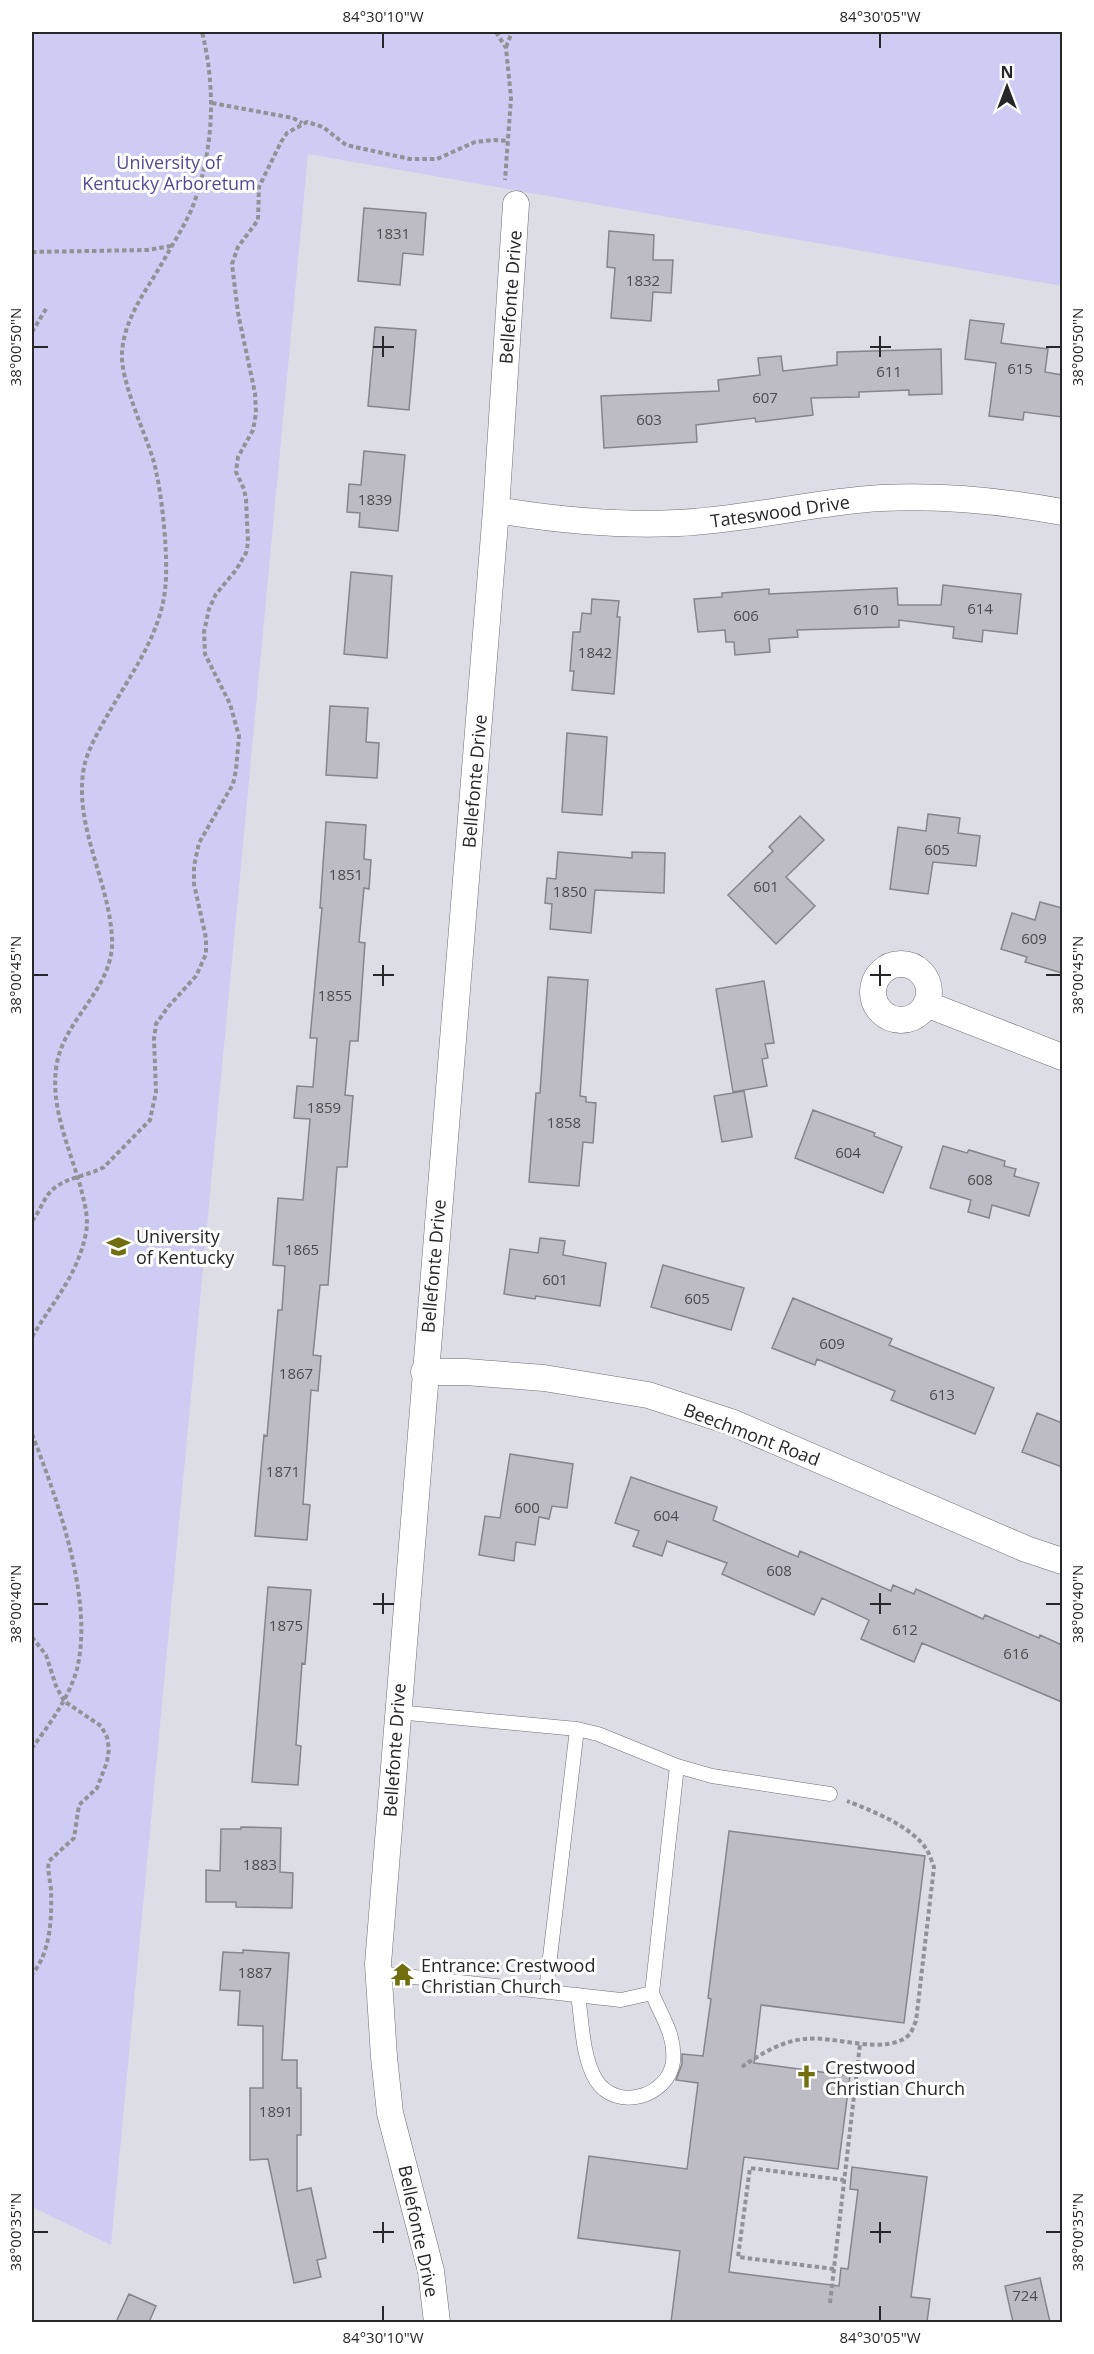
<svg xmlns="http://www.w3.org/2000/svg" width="1094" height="2354" font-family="'Open Sans',sans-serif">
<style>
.green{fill:#ceccf3}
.building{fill:#bdbcc4;stroke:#85858c;stroke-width:1.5}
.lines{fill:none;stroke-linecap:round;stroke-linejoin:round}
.lane-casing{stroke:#6f6f76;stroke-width:15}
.street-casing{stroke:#6f6f76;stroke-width:27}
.path{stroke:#919197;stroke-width:4;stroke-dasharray:4.5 3;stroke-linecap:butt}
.lane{stroke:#fff;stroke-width:14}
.street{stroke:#fff;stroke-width:26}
.ticks{fill:none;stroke:#27272a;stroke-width:2}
.labels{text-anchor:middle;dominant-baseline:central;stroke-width:6;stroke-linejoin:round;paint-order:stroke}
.number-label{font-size:15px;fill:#4c4c50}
.park-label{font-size:18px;fill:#564a94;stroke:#fff}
.street-label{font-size:18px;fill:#27272a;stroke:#fff}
.poi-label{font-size:18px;fill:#27272a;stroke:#fff;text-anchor:start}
.neatline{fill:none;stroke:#27272a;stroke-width:2}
.ticks-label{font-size:15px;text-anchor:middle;fill:#27272a}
</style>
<rect width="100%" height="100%" fill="#dddde5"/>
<path class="green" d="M32,32H1062V286L308,154L111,2245L32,2207Z"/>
<path class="building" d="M364,208L426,213L423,255L403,253L400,285L358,281Z
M609,231L654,235L653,260H673L671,293L653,292L651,321L611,318L615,268L607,267Z
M970,320L1004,324L1001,343L1048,349L1045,372L1062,375V417L1024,412L1023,420L989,416L996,363L965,359Z
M375,327L416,330L409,410L368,406Z
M941,349L942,394L909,395V390L859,392V397L811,398L813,415L756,422L755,418L696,425L697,442L604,448L601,396L719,391L718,380L760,375L758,358L781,356L783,371L837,365V352Z
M364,451L405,455L398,531L359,527L360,513L347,512L349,484L361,485Z
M351,572L392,576L387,658L344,654Z
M943,585L1021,594L1017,634L983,630L982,642L953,638L954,627L899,620V627L797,630L798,637L769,639L770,652L735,655L734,642H726L725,630L698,632L694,599L722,597V593L769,589V594L897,588L898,605H941Z
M592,599L619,601L617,617H620L614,694L572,690L574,671H570L573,632H580L582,613L591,614Z
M330,706L368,708L366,742L379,743L377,778L326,775Z
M567,733L607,737L602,815L562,812Z
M928,814L960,818L958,833L980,836L976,866L933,862L928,894L890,889L898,827L926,831Z
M800,816L824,840L786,877L815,906L776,944L728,895L773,851L769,847Z
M326,822L366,825L364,859L371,860L369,889L364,888L359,942L365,943L358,1041H350L345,1095L353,1096L347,1167H337L328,1285H320L313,1355L321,1356L318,1391L311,1390L303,1504L310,1505L307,1540L255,1536L264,1435L267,1436L278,1310H282L285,1266L273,1265L278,1198L303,1200L310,1119L294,1118L297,1086L313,1087L317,1038H310L322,908H320Z
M558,852L632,858V852L665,853L664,893L595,890L591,933L550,929L552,904L545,903L547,878L556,879Z
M1040,902L1062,908V973L1025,962L1027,957L1001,949L1012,913L1035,920Z
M548,977L588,980L580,1096L586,1097V1102L596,1103L593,1143L583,1142L579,1186L529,1182L536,1093H540Z
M764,981L774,1043L765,1044L768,1058L762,1059L767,1086L733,1092L716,989Z
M744,1091L752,1137L722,1142L714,1096Z
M813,1110L875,1133L874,1136L902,1147L883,1193L795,1158Z
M943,1146L967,1153L969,1150L1005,1161L1004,1166L1016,1169L1014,1176L1039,1183L1029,1216L992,1205L989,1218L968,1212L971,1200L930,1188Z
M540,1238L565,1241L563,1255L606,1263L600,1306L536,1296L535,1299L504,1294L510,1249L538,1253Z
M663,1265L744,1288L731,1330L651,1307Z
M793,1298L892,1339L889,1345L994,1388L975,1434L891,1400L895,1391L817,1359L815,1365L772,1348Z
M1037,1413L1062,1423V1467L1022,1452Z
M510,1454L573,1464L567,1508L552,1506L549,1519L539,1517L535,1545L516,1542L514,1561L479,1555L485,1516L500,1518Z
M631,1477L717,1507L713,1520L798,1557L800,1551L891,1591L893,1585L914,1594L916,1589L983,1619L985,1615L1039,1638L1040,1635L1062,1645V1702L922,1643L914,1662L861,1639L869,1620L822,1598L814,1615L722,1574L727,1563L667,1541L662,1556L633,1546L639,1531L615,1523Z
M268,1587L311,1590L305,1664L302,1663L296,1745L301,1746L298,1785L252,1782Z
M241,1827L281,1828L280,1872L293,1873L292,1908L236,1907V1902H206V1870L220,1871L221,1829H241Z
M729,1831L925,1856L904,2023L761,2005L754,2063L850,2076L838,2169L744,2157L729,2272L839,2286L841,2268L848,2269L858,2190L850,2189L852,2167L927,2177L911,2297L930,2299L927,2322H671L680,2251L578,2238L589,2156L687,2169L698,2083L676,2080L682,2064V2054L703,2056L711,1999L708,1998Z
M243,1950L289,1953L282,2060H297V2088H301V2135H297V2191L311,2188L326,2258L317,2260L321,2277L294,2283L268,2159L250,2160V2088H263V2026L238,2025L240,1991L220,1990L223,1952L243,1953Z
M1040,2278L1050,2322H1013L1005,2286Z
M129,2294L156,2306L149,2322H116Z"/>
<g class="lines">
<defs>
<path id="lane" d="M677,1766L712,1776L830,1794
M378,1973L621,2000L652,1993L677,1766L598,1734L577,1729L397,1712
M546,1991L577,1729
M578,1995C582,2021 582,2057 596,2080C616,2112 668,2097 673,2062C676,2035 661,2016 652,1993"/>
<path id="street" d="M496,510C556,520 618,526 678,523C746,520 813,502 881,498C941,495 1003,501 1062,512
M873 992a28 28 0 1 1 56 0a28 28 0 1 1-56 0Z
M926,1004L1062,1057
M424,1372H466L544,1378L648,1395L731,1422L1026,1549L1062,1561
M437,2322L431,2271L390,2113L384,2057L378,1964L496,510L516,204"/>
</defs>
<use href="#lane" class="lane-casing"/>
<use href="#street" class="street-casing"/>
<path class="path" d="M496,32L506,48L511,98L505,180
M506,47L512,32
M212,103L293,118L302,123
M32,252L147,250L171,246
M32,332L46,309
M32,1221C40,1212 43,1199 52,1190C66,1177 88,1176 104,1167L150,1120L156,1092L154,1039L156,1024L168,1007L196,976L206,954V938L194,884V866L199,843L233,784L236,770L239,736L230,704L205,654L204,632L209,609L216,594L236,570L246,553L248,543L246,499L244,489L236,472L238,457L253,430L256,413L255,393L238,313L232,264L238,247L258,220L259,187L281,142L287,133L307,122L323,127L346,145L410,159H437L475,142L494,140L508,141
M32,1337C53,1301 77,1277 86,1233C89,1217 84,1201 80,1185C69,1147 49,1104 57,1063C65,1018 115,987 112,938C109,880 73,825 84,767C88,749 98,732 107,716C129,677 160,636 165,590C169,559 162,490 153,459C144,430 120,380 122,352C125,315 148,289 165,258C175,240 187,222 194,203C214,147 216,88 202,32
M32,1434C57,1499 94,1599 77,1669C69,1698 49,1725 32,1748
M32,1637L46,1655L56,1686L64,1701L101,1726L107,1737L109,1749L107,1762L97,1788L79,1805L74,1838L49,1861C47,1870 50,1879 51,1889C52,1916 51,1953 32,1974
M742,2067C760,2054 782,2041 805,2039C834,2035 887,2057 910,2034C912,2031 914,2025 916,2021L934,1867C932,1862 930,1855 927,1850C912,1826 872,1811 847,1801
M834,2269L738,2257L750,2168L844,2180
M830,2303L860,2044"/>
<use href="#lane" class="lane"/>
<use href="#street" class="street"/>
</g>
<path class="ticks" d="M383,33V48M880,33V48M383,336V357M880,336V357M33,347H48M373,347H394M870,347H891M1046,347H1061M383,965V986M880,965V986M33,975H48M373,975H394M870,975H891M1046,975H1061M383,1593V1614M880,1593V1614M33,1604H48M373,1604H394M870,1604H891M1046,1604H1061M383,2222V2243M880,2222V2243M33,2232H48M373,2232H394M870,2232H891M1046,2232H1061M383,2306V2321M880,2306V2321"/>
<defs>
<symbol id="university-bare" viewBox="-9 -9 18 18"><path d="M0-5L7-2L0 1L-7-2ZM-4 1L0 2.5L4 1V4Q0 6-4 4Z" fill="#706e0f" stroke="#fff" stroke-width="2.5" paint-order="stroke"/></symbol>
<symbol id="temple-bare" viewBox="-9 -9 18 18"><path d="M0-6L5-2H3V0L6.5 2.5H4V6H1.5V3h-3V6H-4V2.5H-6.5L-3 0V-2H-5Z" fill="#706e0f" stroke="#fff" stroke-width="2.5" paint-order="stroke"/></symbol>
<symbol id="church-bare" viewBox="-9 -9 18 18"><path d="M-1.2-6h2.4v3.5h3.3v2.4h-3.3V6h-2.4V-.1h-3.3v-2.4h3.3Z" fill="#706e0f" stroke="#fff" stroke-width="2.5" paint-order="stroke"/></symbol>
</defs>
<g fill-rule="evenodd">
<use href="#university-bare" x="102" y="1230" width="33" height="33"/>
<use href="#temple-bare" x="386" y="1958" width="33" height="33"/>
<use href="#church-bare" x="790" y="2060" width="33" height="33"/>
</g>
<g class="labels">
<g class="number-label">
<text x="393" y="233">1831</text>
<text x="643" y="280">1832</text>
<text x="1020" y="368">615</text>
<text x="889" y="371">611</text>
<text x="765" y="397">607</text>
<text x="649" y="419">603</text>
<text x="375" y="499">1839</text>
<text x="980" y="608">614</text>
<text x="866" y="609">610</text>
<text x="746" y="615">606</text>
<text x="595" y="652">1842</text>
<text x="937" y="849">605</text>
<text x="346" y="874">1851</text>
<text x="766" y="886">601</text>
<text x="570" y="891">1850</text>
<text x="1034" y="938">609</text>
<text x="335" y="995">1855</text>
<text x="324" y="1107">1859</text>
<text x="564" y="1122">1858</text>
<text x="848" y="1152">604</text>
<text x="980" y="1179">608</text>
<text x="302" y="1249">1865</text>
<text x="555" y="1279">601</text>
<text x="697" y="1298">605</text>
<text x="832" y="1343">609</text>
<text x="296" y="1373">1867</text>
<text x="942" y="1394">613</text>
<text x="283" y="1471">1871</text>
<text x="527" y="1507">600</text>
<text x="666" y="1515">604</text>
<text x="779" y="1570">608</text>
<text x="286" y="1625">1875</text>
<text x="905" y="1629">612</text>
<text x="1016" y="1653">616</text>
<text x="260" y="1864">1883</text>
<text x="255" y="1972">1887</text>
<text x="276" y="2111">1891</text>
<text x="1025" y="2295">724</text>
</g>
<g class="park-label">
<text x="169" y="162">University of<tspan x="169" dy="21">Kentucky Arboretum</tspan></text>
</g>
<g class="street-label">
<text transform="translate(510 297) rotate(-86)">Bellefonte Drive</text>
<text transform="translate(780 511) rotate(-8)">Tateswood Drive</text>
<text transform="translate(474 781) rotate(-85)">Bellefonte Drive</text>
<text transform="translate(433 1266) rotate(-85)">Bellefonte Drive</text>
<text transform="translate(752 1434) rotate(21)">Beechmont Road</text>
<text transform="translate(394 1750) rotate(-86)">Bellefonte Drive</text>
<text transform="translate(419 2231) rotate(78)">Bellefonte Drive</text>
</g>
<g class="poi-label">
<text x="136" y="1236">University<tspan x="136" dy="21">of Kentucky</tspan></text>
<text x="421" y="1965">Entrance: Crestwood<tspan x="421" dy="21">Christian Church</tspan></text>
<text x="825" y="2067">Crestwood<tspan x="825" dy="21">Christian Church</tspan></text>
</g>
</g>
<rect width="1094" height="2354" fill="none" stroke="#ffffff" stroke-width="66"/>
<g transform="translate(1007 87)" stroke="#ffffff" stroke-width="4.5" paint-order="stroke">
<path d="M0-4.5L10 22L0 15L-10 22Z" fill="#27272a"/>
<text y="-9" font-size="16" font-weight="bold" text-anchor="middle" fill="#27272a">N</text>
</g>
<rect x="33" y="33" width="1028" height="2288" class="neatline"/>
<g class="ticks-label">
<text x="383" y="22">84°30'10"W</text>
<text x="880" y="22">84°30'05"W</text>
<text transform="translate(16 347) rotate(-90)" y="5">38°00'50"N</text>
<text transform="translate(1078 347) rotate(-90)" y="5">38°00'50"N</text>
<text transform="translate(16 975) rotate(-90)" y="5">38°00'45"N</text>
<text transform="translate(1078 975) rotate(-90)" y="5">38°00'45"N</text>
<text transform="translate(16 1604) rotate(-90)" y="5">38°00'40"N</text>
<text transform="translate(1078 1604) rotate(-90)" y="5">38°00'40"N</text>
<text transform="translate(16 2232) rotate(-90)" y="5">38°00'35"N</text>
<text transform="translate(1078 2232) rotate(-90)" y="5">38°00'35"N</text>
<text x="383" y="2343">84°30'10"W</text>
<text x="880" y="2343">84°30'05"W</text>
</g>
</svg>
